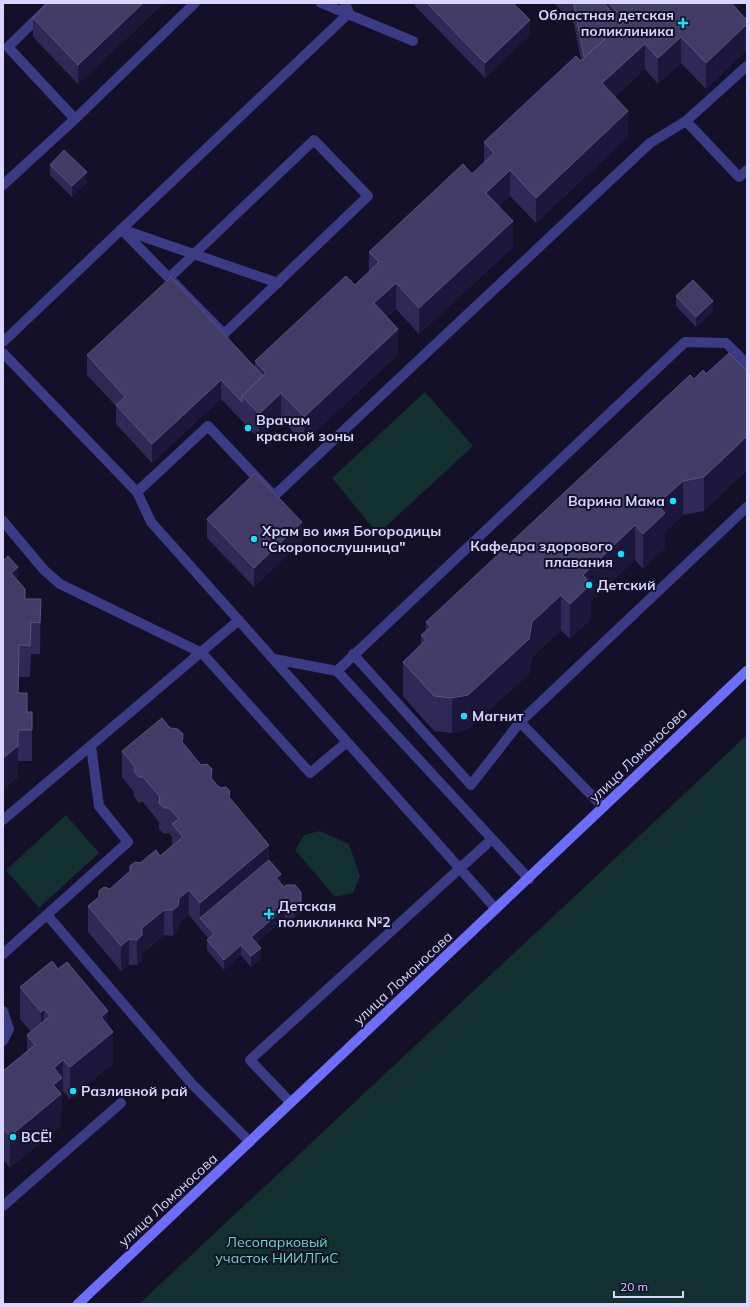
<svg xmlns="http://www.w3.org/2000/svg" width="750" height="1307" font-family="Mulish,sans-serif">
<style>
.green{fill:#133130}
.lines{fill:none;stroke-linecap:round;stroke-linejoin:round}
.service{stroke:#3c3b86;stroke-width:10}
.secondary{stroke:#6e6efe;stroke-width:10}
.wall{fill:#312955}
.shaded-wall{fill:#1d173b}
.building{fill:#433c67;stroke:#5b547f}
.poi-dot{fill:#03ebfe;stroke:#131027;stroke-width:1.5}
.labels{text-anchor:middle;dominant-baseline:central;stroke-width:4;stroke-linejoin:round;paint-order:stroke}
.poi-label{font-size:14px;font-weight:bold;fill:#dad6ff;stroke:#131027;text-anchor:start}
.street-label{font-size:14px;fill:#dad6ff;stroke:#131027}
.park-label{font-size:14px;fill:#61e0bd;stroke:#131027}
</style>
<rect width="100%" height="100%" fill="#131027"/>
<path class="green" d="M425,392L473,446L378,534L332,478Z
M747,735V1304H139Z
M66,815L99,853L39,908L6,870Z
M320,831L349,844L360,876L353,893L335,897L295,850L304,835Z"/>
<g class="lines">
<path class="service" d="M53,3L8,47L75,119
M321,3L413,41
M747,66L686,121L739,177L747,170
M3,185L75,119L195,3
M170,277L314,140L368,196L224,334L121,229L278,283
M3,342L349,13L345,3
M3,353L137,492L151,522L496,909
M137,492L208,426L274,496L650,143L686,121
M3,521L44,570L60,584L202,653L310,773L347,742
M353,654L471,785L520,722L747,507
M274,659L337,671L529,879
M337,671L685,342L726,343L747,364
M520,722L603,807
M3,820L239,620
M48,916L192,1084L250,1142
M3,954L128,842L99,806L91,746
M3,1011L9,1029L3,1041
M291,1103L250,1060L492,839
M3,1206L121,1103"/>
<path class="secondary" d="M78,1304L747,671"/>
</g>
<path class="wall" d="M48,3H164L78,84L33,37V18Z
M415,3H513L530,35L485,78L415,6Z
M554,3H743L736,9L747,20V50L706,89L681,63L658,84L645,69L615,97L628,137L536,223L510,196L499,206L513,247L419,334L396,309L387,317L398,354L304,443L281,419L259,439L221,399L152,463L116,424V406L87,375V355L255,368V361L355,285L369,272V252L472,174L484,163V142L581,60L574,24Z
M50,165L87,182L72,197L50,175Z
M676,296L713,311L696,327L676,306Z
M706,374L704,511L683,515L665,532V548L643,569L635,560L591,601V619L570,639L561,630L532,657L529,674L468,729L452,733L434,731L403,696V662L421,644V635L426,631V622L694,379Z
M207,519L302,541L254,587L207,538Z
M3,561L18,580L25,599H41L40,654H31L30,677H19V693L27,712H32V761H18V777L3,789Z
M183,743L218,786L230,799L269,860L281,883L301,912L294,918H285L256,943L261,959L251,967L241,955L224,970L207,950V940L208,938L189,915L179,924L178,932L173,936L164,935L142,954V961L137,965H129L121,971L88,932V906L99,897V891L110,889L130,872V866L160,856L172,845V837L169,833L164,834L159,829V822L143,802L139,803L134,797V792L122,777V751Z
M58,969L108,1026L113,1063L70,1099L63,1091L62,1092V1109L61,1110V1126L10,1168L3,1159V1071L27,1051V1035L31,1032L20,1019V987Z"/>
<path class="shaded-wall" d="M143,3H164L78,84V65Z
M724,3H743L724,21Z
M530,20V35L485,78V63Z
M747,24V50L706,89V63Z
M681,37V63L658,84V58Z
M645,44V69L602,109V83Z
M628,111V137L536,223V198Z
M510,170V196L486,218V193Z
M87,172V182L72,197V186Z
M513,221V247L419,334V308Z
M396,283V309L374,329V303Z
M713,301V311L696,327V317Z
M398,329V354L304,443V417Z
M221,380V399L152,463V444Z
M281,393V419L259,439V414Z
M747,436V471L704,511V477Z
M683,481V515L665,532V548L643,569V534L657,504Z
M302,522V541L254,587V568Z
M635,525V560L591,601V619L570,639V604L583,575Z
M18,567V598L11,573Z
M561,595V630L532,657L529,674L468,729L452,733V698L532,622Z
M41,599V631L40,654V623Z
M18,730V777L3,789V758Z
M269,845V871L200,918V903Z
M281,874V884L276,878Z
M189,890V915L179,924L178,932L173,936V910L179,898Z
M301,902V912L294,918V908Z
M285,908V918L251,947V937Z
M164,910V935L142,954V961L137,965V940L142,928Z
M129,939V965L121,971V946Z
M241,945V955L224,970V960Z
M261,948V959L251,967V956Z
M44,1009V1040L41,1044V1012Z
M108,1011V1036L113,1032V1063L70,1099V1067L101,1017Z
M63,1060V1091L62,1092V1109L61,1110V1126L10,1168V1136L54,1068Z"/>
<path class="building" d="M48,3H143L78,65L33,18Z
M427,3H513L530,20L485,63Z
M572,3H604V4L622,24L584,57L574,5Z
M609,3H731L747,20V24L706,63L681,37L658,58L645,44L602,83L628,111L536,198L510,170L486,193L513,221L419,308L396,283L374,303L398,329L304,417L281,393L259,414L242,396L266,373L255,361L346,276L355,285L379,262L369,252L463,164L472,174L494,153L484,142L576,56L581,61L625,21Z
M64,150L87,172L72,186L50,165Z
M171,277L263,376L242,396V402L221,380L152,444L116,405L125,397L87,355Z
M693,280L713,301L696,317L676,296Z
M729,353L747,371V436L704,477L683,481L657,504L665,513L643,534L635,525L583,575L591,584L570,604L561,595L532,622L529,639L468,695L452,698L434,696L403,662L426,640L421,635L431,627L426,622L690,375L694,379L703,370L706,374Z
M255,473L302,522L254,568L207,519Z
M8,556L18,567L11,573L25,589V599H41L40,623L31,622L30,646L19,645L18,693H27V712H32V730H18V746L3,758V561Z
M162,718L170,728L178,729L183,734L182,742L201,765L207,764L212,769L211,778L218,786L221,788L226,787L230,791L229,797L269,845L200,903L189,890L179,898L178,906L173,910H164L142,928V935L137,940L129,939L121,946L88,906L99,897V891L104,887L110,889L130,871V866L135,862L140,863L156,850L160,856L183,837L172,824L179,819L169,808H164L159,803L160,797L143,777H139L134,772L135,767L122,751Z
M269,860L281,874L276,878L284,887L286,885H295L301,892V902L294,908H285L251,937L261,948L251,956L241,945L224,960L207,940L214,934L200,918Z
M52,961L58,969L67,962L108,1011L101,1017L113,1032L70,1067L63,1060L54,1068L62,1078L53,1085L61,1094L10,1136L3,1128V1071L35,1045L27,1035L50,1016L44,1009L41,1012L20,987Z"/>
<g class="poi-dot">
<path d="M681 17h4v4h4v4h-4v4h-4v-4h-4v-4h4z"/>
<circle cx="248" cy="428" r="4"/>
<circle cx="673" cy="501" r="4"/>
<circle cx="254" cy="539" r="4"/>
<circle cx="621" cy="554" r="4"/>
<circle cx="589" cy="585" r="4"/>
<circle cx="464" cy="716" r="4"/>
<path d="M267 908h4v4h4v4h-4v4h-4v-4h-4v-4h4z"/>
<circle cx="73" cy="1091" r="4"/>
<circle cx="13" cy="1137" r="4"/>
</g>
<g class="labels">
<g class="poi-label">
<text x="674" y="15" text-anchor="end">Областная детская<tspan x="674" dy="16">поликлиника</tspan></text>
<text x="256" y="420">Врачам<tspan x="256" dy="16">красной зоны</tspan></text>
<text x="665" y="501" text-anchor="end">Варина Мама</text>
<text x="262" y="531">Храм во имя Богородицы<tspan x="262" dy="16">"Скоропослушница"</tspan></text>
<text x="613" y="546" text-anchor="end">Кафедра здорового<tspan x="613" dy="16">плавания</tspan></text>
<text x="597" y="585">Детский</text>
<text x="472" y="716">Магнит</text>
<text x="278" y="906">Детская<tspan x="278" dy="16">поликлинка №2</tspan></text>
<text x="81" y="1091">Разливной рай</text>
<text x="21" y="1137">ВСЁ!</text>
</g>
<g class="street-label">
<text transform="translate(638 755) rotate(-44)">улица Ломоносова</text>
<text transform="translate(403 978) rotate(-43)">улица Ломоносова</text>
<text transform="translate(168 1200) rotate(-43)">улица Ломоносова</text>
</g>
<g class="park-label">
<text x="277" y="1242">Лесопарковый<tspan x="277" dy="16">участок НИИЛГиС</tspan></text>
</g>
</g>
<rect width="750" height="1307" fill="none" stroke="#dad6ff" stroke-width="8"/>
<path d="M614 1291v6h69v-6" fill="none" stroke="#dad6ff" stroke-width="2"/>
<text x="620" y="1291" font-size="12" fill="#dad6ff" stroke="#131027" stroke-width="3" paint-order="stroke">20 m</text>
</svg>
